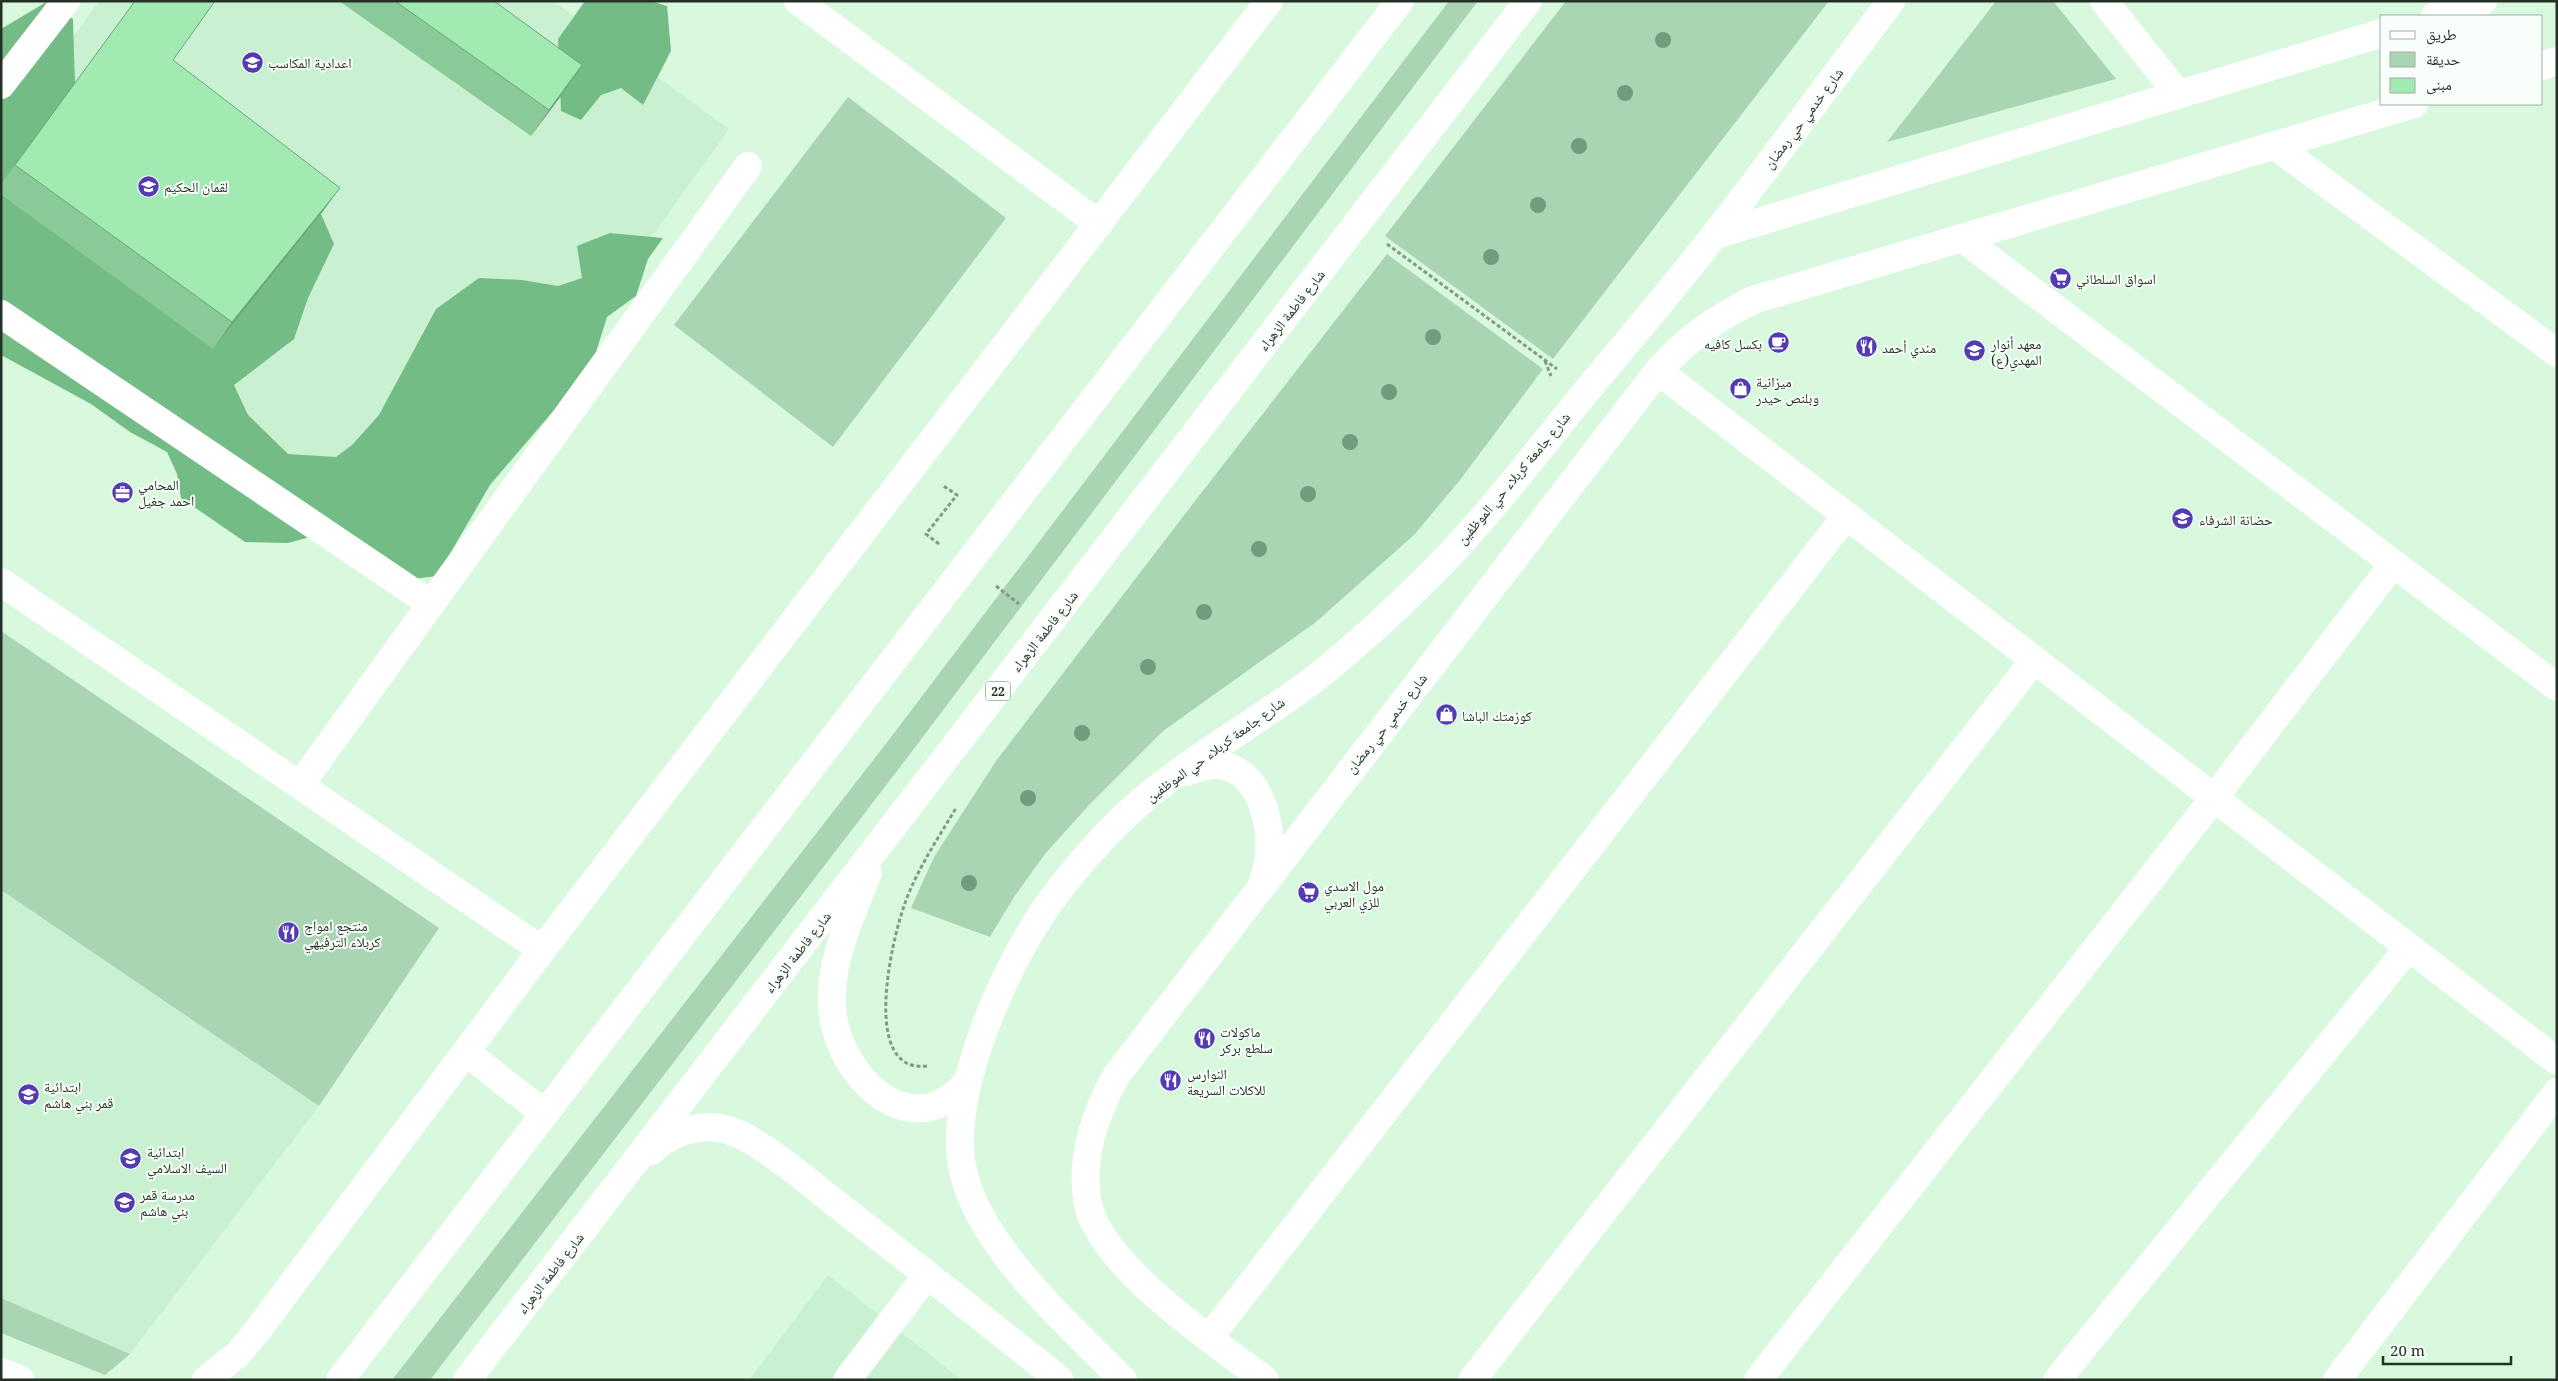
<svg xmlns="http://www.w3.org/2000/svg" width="2558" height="1381" font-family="'Noto Serif','Noto Naskh Arabic',serif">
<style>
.built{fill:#c9f1d1}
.green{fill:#aad5b3}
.forest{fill:#74bc86}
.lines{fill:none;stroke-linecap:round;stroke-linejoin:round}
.path{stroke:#839a87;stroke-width:3;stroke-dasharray:4 2.5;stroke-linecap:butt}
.minor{stroke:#fff;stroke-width:28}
.major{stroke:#fff;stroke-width:28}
.highway{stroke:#fff;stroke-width:28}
.tree{fill:#729d7d}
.wall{fill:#8ac998}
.shaded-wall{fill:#71a47c}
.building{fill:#a1eab1;stroke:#71a47c}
.labels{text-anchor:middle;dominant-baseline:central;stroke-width:4;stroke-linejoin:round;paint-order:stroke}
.shield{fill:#f8fef9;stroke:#646e66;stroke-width:1}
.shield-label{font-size:12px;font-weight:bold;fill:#253127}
.poi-label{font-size:14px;fill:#253127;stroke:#f8fef9;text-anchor:start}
.street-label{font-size:14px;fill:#253127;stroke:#f8fef9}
</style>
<rect width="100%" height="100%" fill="#d8f9de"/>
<path class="built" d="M99,1H553L729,129L419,560L1,281V137Z
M1,890L319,1106L130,1354L1,1298Z
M828,1275L962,1380H749Z"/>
<path class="green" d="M1449,1H1478L907,758L430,1380H392L888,741Z
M1566,1H1829L1553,359L1385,236Z
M1996,1H2053L2116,79L1887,142Z
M848,97L1006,218L833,447L674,325Z
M1387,254L1543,369L1460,480L1414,535L1316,622L1163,731L1090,804L1045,854L1014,897L990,937L911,908L934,857L996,761L1188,510Z
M1,631L439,928L319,1106L1,890Z
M1,1298L130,1354L105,1375L1,1333Z"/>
<path class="forest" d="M48,1L73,19L75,84L1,185V29Z
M585,1H651L667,6L671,51L643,105L621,88L601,95L581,120L561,111L558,39Z
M1,194L213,348L321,214L334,244L308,298L294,339L234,385L248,415L288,454L336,457L352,445L379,415L436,309L479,278L522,280L558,286L582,278L577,246L610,233L663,238L648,259L636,296L607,317L596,352L555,409L490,485L437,576L413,579L310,537L288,543L245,542L181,498L177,474L167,452L130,432L91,404L1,355Z"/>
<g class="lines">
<path class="path" d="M1387,244L1557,369
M1545,361L1551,376
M939,544L926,534L957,495L942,485
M996,586L1019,604
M927,1066C860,1074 892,940 904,906C916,871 937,840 956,808"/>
<path class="minor" d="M798,1L1099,224
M1,85L66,1
M2274,145L2557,353
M1962,238L2557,687
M1,314L431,604
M1658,371L2557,1061
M1,582L542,950
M300,785L748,166
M1209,1338L1846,516
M1,1372L21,1380
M847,1380L927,1275
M1472,1380L2034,660
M1758,1380L2214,798L2393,564
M2057,1380L2409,947
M2337,1380L2557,1092"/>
<path class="major" d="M2104,1L2179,95
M2435,16L2483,1
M2542,66L2557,61
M1715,235L2382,33
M1188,772C1255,739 1283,830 1263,880
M206,1380L239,1353L257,1331L542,950L1269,1
M1123,1380C1066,1321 963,1234 960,1149C957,1071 1011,952 1058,891C1085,856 1117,821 1151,793C1205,750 1267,716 1321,674C1358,644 1394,611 1428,577C1483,523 1531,459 1580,399C1626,343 1673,289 1717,232C1776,156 1833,78 1891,1
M1265,1380C1215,1342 1096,1264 1087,1199C1081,1154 1095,1115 1116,1076L1658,371C1689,337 1712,321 1753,300L2414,104"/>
<path class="highway" d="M868,873C851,914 829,963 832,1008C837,1075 911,1150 968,1081
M467,1053L545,1114
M651,1151C671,1132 701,1122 728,1130C757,1138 809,1182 834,1202C910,1261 985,1320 1060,1380
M340,1380L1400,1
M467,1380L1528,1"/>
</g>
<g class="tree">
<circle cx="1663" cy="40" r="8"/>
<circle cx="1625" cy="93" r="8"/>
<circle cx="1579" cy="146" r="8"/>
<circle cx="1538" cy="205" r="8"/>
<circle cx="1491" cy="257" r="8"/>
<circle cx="1433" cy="337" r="8"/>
<circle cx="1389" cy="392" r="8"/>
<circle cx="1350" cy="442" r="8"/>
<circle cx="1308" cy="494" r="8"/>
<circle cx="1259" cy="549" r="8"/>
<circle cx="1204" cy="612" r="8"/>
<circle cx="1148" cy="667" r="8"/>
<circle cx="1082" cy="733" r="8"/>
<circle cx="1028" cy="798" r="8"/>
<circle cx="969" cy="883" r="8"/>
</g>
<path class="wall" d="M339,1H494L564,92L531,136Z
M173,60L321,214L213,349L1,194V184L15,165Z"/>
<path class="shaded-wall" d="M582,65L564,92L531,136L549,110Z
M340,188L321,214L213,349L232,322Z"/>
<path class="building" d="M135,1H215L173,60L340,188L232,322L15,165Z
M395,1H494L582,65L549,110Z"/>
<defs>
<symbol id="school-disc" viewBox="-11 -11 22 22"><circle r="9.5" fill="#543bb3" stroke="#f8fef9"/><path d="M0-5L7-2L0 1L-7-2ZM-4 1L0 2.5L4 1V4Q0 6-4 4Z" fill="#fff"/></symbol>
<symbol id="supermarket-disc" viewBox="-11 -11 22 22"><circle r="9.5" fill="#543bb3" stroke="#f8fef9"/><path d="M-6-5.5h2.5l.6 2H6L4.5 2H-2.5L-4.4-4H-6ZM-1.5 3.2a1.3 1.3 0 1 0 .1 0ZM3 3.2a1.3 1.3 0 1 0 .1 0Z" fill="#fff"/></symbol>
<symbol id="cafe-disc" viewBox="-11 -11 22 22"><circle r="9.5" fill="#543bb3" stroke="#f8fef9"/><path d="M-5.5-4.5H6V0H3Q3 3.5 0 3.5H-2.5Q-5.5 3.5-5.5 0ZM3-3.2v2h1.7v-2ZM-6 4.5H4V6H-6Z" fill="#fff"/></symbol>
<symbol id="restaurant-disc" viewBox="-11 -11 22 22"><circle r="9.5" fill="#543bb3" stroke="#f8fef9"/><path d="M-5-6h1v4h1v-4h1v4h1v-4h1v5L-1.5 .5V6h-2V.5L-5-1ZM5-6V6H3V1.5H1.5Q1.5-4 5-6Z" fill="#fff"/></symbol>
<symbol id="shop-disc" viewBox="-11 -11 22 22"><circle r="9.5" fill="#543bb3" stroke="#f8fef9"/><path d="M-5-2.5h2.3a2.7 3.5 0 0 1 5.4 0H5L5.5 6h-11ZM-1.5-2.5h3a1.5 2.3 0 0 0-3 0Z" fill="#fff"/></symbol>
<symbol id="office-disc" viewBox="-11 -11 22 22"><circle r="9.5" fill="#543bb3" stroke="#f8fef9"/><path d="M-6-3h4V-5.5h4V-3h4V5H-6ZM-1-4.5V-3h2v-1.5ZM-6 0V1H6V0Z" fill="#fff"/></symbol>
</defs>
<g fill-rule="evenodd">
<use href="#school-disc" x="240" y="50" width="25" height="25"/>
<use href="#school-disc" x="136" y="174" width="25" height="25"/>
<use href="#supermarket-disc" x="2048" y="266" width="25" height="25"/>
<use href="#cafe-disc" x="1766" y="330" width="25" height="25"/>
<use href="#restaurant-disc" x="1854" y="334" width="25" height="25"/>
<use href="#school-disc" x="1962" y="338" width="25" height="25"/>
<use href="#shop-disc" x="1728" y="376" width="25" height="25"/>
<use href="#office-disc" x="110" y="480" width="25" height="25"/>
<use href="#school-disc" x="2170" y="506" width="25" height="25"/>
<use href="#shop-disc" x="1434" y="702" width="25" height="25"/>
<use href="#supermarket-disc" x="1296" y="880" width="25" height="25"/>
<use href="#restaurant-disc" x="276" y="920" width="25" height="25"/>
<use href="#restaurant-disc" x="1192" y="1026" width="25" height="25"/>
<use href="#restaurant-disc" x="1158" y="1068" width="25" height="25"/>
<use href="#school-disc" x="16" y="1082" width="25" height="25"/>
<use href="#school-disc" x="118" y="1146" width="25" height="25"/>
<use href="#school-disc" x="112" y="1190" width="25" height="25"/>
</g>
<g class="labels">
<rect class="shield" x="985.5" y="681.5" width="25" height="19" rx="4"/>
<g class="shield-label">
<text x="998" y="691">22</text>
</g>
<g class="poi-label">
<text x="268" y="62">اعدادية المكاسب</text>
<text x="164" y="186">لقمان الحكيم</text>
<text x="2076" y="278">اسواق السلطاني</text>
<text x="1762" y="343" text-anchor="end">بكسل كافيه</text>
<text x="1991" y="343">معهد أنوار<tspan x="1991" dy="16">المهدي(ع)</tspan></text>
<text x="1882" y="347">مندي أحمد</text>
<text x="1756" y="381">ميزانية<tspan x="1756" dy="16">وبلنص حيدر</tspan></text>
<text x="138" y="484">المحامي<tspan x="138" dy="16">احمد جغيل</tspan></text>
<text x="2199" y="519">حضانة الشرفاء</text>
<text x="1462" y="715">كوزمتك الباشا</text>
<text x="1324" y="885">مول الاسدي<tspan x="1324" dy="16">للزي العربي</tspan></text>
<text x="304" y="925">منتجع امواج<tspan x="304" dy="16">كربلاء الترفيهي</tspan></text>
<text x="1220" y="1031">ماكولات<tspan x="1220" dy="16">سلطع بركر</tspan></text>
<text x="1187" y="1073">النوارس<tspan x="1187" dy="16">للاكلات السريعة</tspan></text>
<text x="44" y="1086">ابتدائية<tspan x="44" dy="16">قمر بني هاشم</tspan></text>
<text x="147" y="1151">ابتدائية<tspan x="147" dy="16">السيف الاسلامي</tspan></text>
<text x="140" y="1194">مدرسة قمر<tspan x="140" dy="16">بني هاشم</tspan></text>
</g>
<g class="street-label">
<text transform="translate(1803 118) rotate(-53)">شارع خدمي حي رمضان</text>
<text transform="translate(1291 310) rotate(-52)">شارع فاطمة الزهراء</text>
<text transform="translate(1513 478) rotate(-50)">شارع جامعة كربلاء حي الموظفين</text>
<text transform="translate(1044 631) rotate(-52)">شارع فاطمة الزهراء</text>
<text transform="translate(1386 723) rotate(-52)">شارع خدمي حي رمضان</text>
<text transform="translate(1215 749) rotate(-36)">شارع جامعة كربلاء حي الموظفين</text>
<text transform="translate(797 952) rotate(-52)">شارع فاطمة الزهراء</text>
<text transform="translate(550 1273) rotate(-52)">شارع فاطمة الزهراء</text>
</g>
</g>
<rect width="2558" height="1381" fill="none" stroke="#253127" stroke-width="5"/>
<rect x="2380" y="15" width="162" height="90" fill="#f8fef9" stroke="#a4aca5"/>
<rect x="2390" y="31" width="25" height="8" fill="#ffffff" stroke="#a4aca5"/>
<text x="2426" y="40" font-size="15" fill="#253127">طريق</text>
<rect x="2390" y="52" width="25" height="15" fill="#aad5b3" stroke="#a4aca5"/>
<text x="2426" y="65" font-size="15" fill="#253127">حديقة</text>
<rect x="2390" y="78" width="25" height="15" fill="#a1eab1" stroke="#a4aca5"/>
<text x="2426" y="90" font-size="15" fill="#253127">مبنى</text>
<path d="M2383 1356v8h128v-8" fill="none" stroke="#253127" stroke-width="2.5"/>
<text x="2390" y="1356" font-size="15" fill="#253127" stroke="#f8fef9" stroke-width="4" paint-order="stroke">20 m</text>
</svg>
